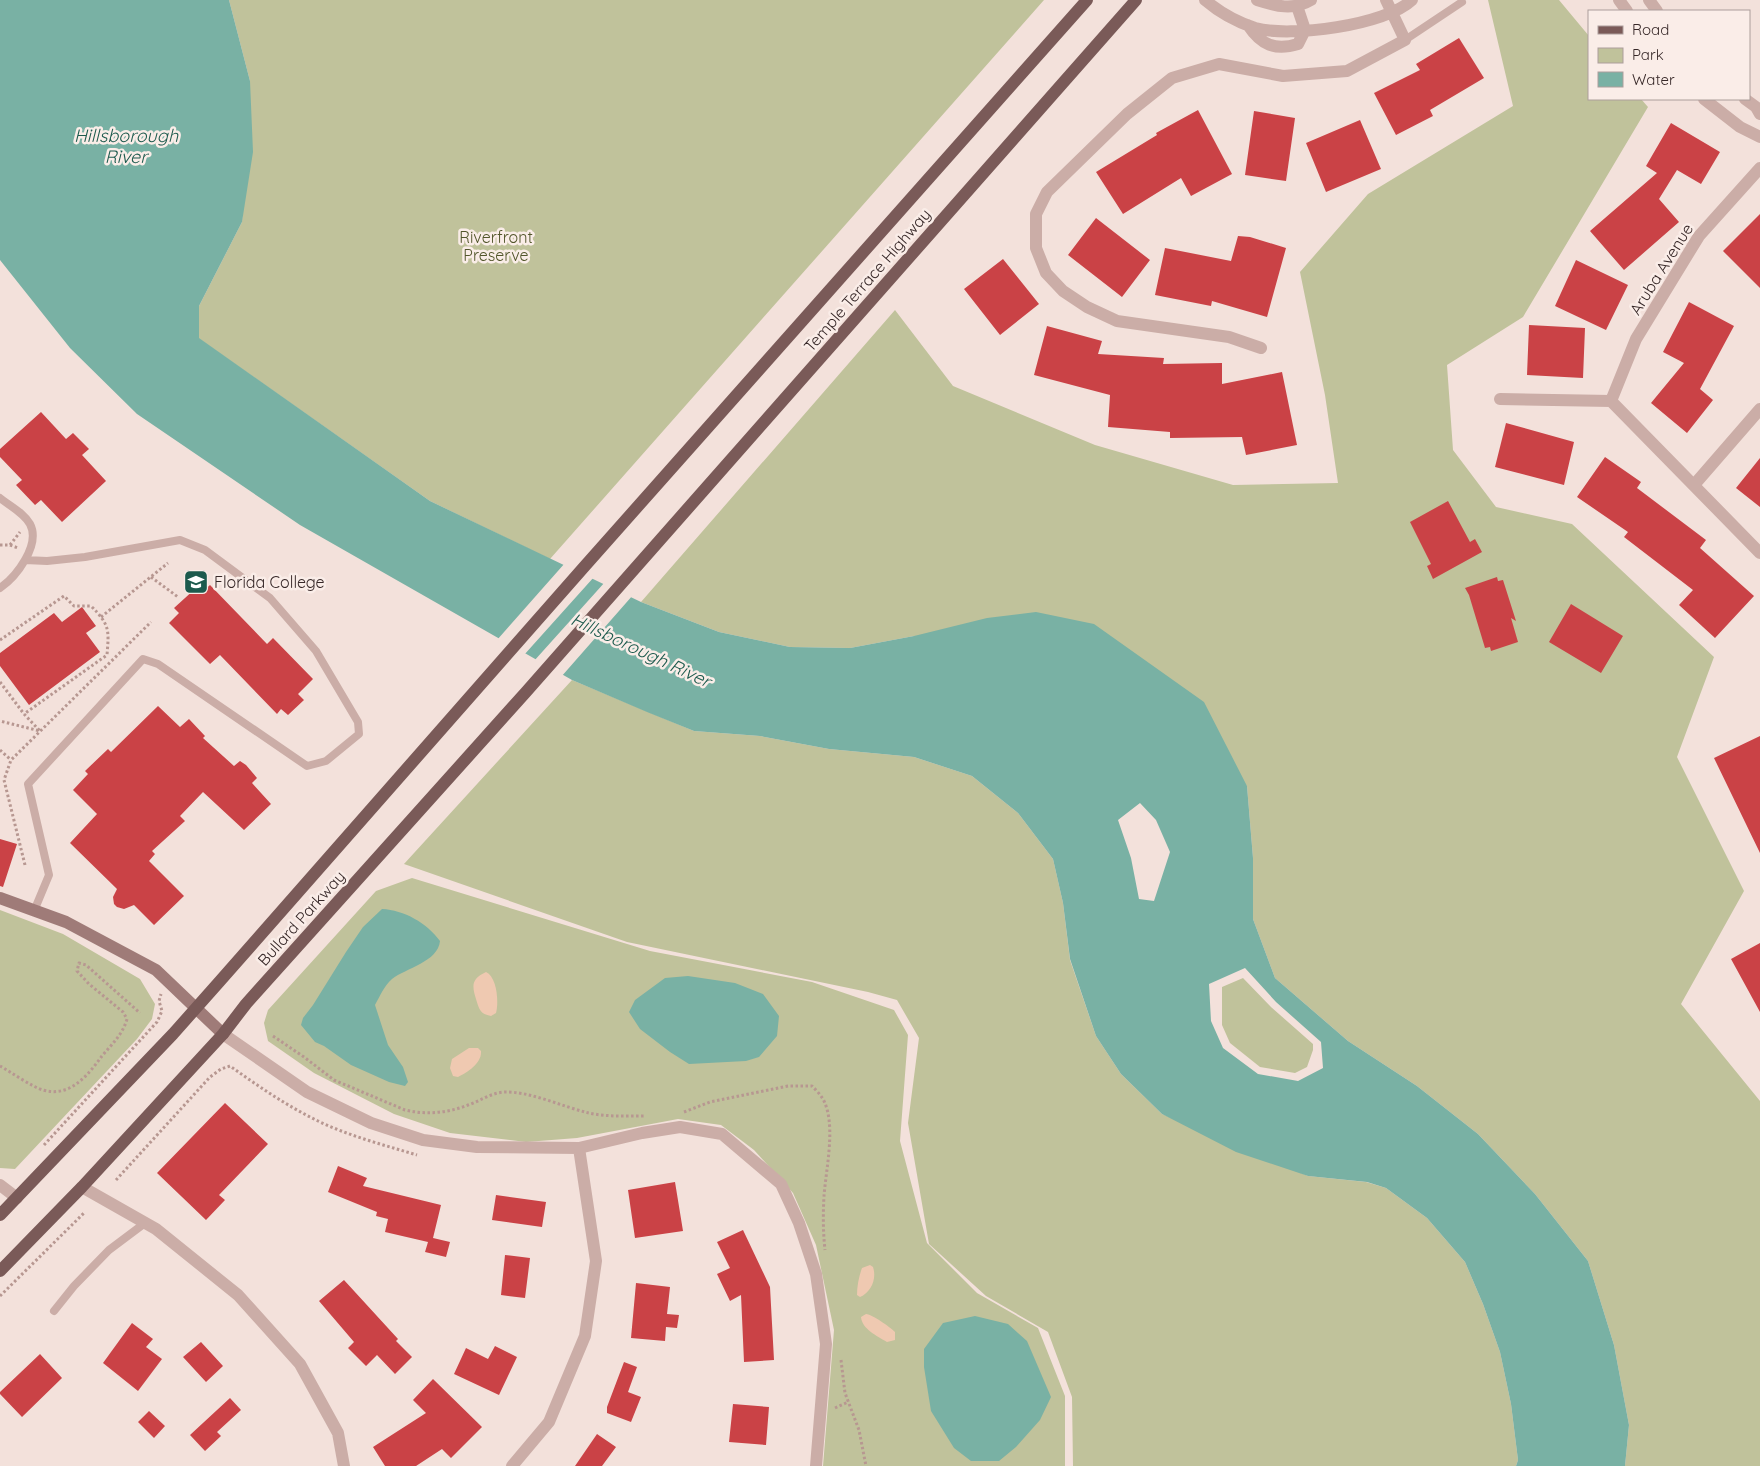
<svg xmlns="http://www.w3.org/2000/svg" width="1760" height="1466" font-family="Quicksand,sans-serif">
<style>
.green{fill:#c0c29b}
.sand{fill:#efc9b1}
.water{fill:#79b1a4;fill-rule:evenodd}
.pier{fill:#f3e1db}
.building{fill:#ca4246}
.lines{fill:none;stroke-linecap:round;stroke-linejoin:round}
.path{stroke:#b79791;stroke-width:3;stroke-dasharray:2.5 2.5;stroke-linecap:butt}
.lane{stroke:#cbada7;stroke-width:8}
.street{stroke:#cbada7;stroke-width:12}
.secondary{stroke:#9f7b78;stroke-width:12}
.primary{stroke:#7a5a58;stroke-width:12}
.labels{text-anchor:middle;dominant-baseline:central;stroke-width:5;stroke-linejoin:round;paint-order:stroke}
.park-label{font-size:16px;fill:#52562b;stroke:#faede8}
.street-label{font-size:16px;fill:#372828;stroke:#faede8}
.poi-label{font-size:16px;fill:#372828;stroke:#faede8;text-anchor:start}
.water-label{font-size:18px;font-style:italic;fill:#1c5a4d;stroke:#faede8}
</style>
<rect width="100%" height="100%" fill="#f3e1db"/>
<path class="green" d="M229,0H1044L550,559L430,501L198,338L199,306L242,222L250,81Z
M1488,0H1559L1589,36V99H1641L1648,107L1523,317L1447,365L1453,450L1496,507L1572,524L1714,657L1677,757L1744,891L1681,1004L1760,1101V1466H1625L1629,1425L1614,1345L1588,1261L1535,1194L1478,1134L1417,1086L1348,1041L1275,978L1253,919V858L1247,786L914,636L850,648L790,647L719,632L641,602L895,310L953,386L1095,445L1233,485L1338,483L1325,395L1300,272L1368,194L1513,106Z
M572,680L694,731L760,736L829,749L914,757L972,776L1018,813L1053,859L1063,903L1070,960L1096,1036L1121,1074L1162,1114L1308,1176L1366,1182L1386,1188L1427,1218L1465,1262L1483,1304L1500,1352L1511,1404L1518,1460L1516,1466H1073L1072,1397L1048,1332L986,1296L929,1244L908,1123L919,1038L897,1000L868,992L627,942L404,864Z
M412,878L650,951L812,982L894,1010L908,1035L900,1141L927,1243L977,1293L1038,1328L1065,1396V1466H823L834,1330L816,1245L793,1193L754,1150L721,1125L678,1119L577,1138L526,1142L450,1133L394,1114L314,1073L268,1041L264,1023L268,1010L376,891Z
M0,910L63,934L140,979L155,1004L152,1019L137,1039L15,1169L0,1168Z
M1243,978L1271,1007L1313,1044V1050L1307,1067L1295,1073L1260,1067L1230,1043L1222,1025V987Z"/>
<path class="sand" d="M486,972C497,977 499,1002 496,1013L491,1016C480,1014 479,1009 476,999C472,986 471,979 486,972Z
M469,1048H478L481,1051C482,1063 468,1072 458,1077L453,1076L450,1068L452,1059Z
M870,1265L873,1267C877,1279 871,1292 860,1297L857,1295C857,1286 859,1276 862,1268Z
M866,1314C873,1315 890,1327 895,1332V1340L887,1342C877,1336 862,1329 861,1317Z"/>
<path class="water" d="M0,0H229L250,81L253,152L242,222L199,306V338L430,501L641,602L719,632L790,647L850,648L914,636L987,618L1036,612L1094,624L1204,702L1247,786L1253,858V919L1275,978L1348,1041L1417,1086L1478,1134L1535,1194L1588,1261L1614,1345L1629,1425L1625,1466H1516L1518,1460L1511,1404L1500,1352L1483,1304L1465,1262L1427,1218L1386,1188L1367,1182L1308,1176L1236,1152L1162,1114L1121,1074L1096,1036L1070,959L1063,903L1053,859L1018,813L972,776L914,757L829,749L760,736L694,731L647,712L572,680L300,525L137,414L70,348L0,260ZM1140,803L1156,820L1170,852L1154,901L1139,899L1131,858L1118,820ZM1245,968L1276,1002L1321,1042L1323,1068L1298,1081L1258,1074L1223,1048L1211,1021L1209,984Z
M382,909C404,910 427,923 440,941C438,962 406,968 392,979C384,986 380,996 375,1005L388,1045L403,1067L408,1082L405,1086L389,1082L351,1065L324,1046L315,1042L301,1025L303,1018L313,1005L346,952L363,927Z
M688,976L735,983L763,994L779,1016L777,1036L759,1057L746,1061L689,1064L670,1052L640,1029L629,1012L635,1000L665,978Z
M975,1316L1008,1324L1027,1341L1051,1397L1040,1420L1016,1447L999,1461H971L954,1448L931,1411L924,1367V1349L943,1323Z"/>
<path class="pier" d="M565,563L594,577L524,655L497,640Z
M605,582L633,595L561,677L534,661Z"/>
<path class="building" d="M1459,38L1484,78L1430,110L1433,116L1396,135L1374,93L1420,70L1416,64Z
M1198,110L1232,174L1191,196L1181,178L1123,214L1096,172L1157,135L1156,133Z
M1254,111L1295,118L1286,181L1245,175Z
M1360,120L1381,169L1326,192L1306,143Z
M1671,123L1720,152L1701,184L1677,170L1659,199L1679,222L1624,270L1590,231L1657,173L1646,166Z
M1760,214V288L1723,251Z
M1096,218L1150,260L1122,297L1068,255Z
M1238,236L1250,237L1286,248L1267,317L1212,301L1211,306L1155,295L1165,248L1231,261Z
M1003,259L1039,304L1000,335L964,289Z
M1576,260L1628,285L1606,330L1555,306Z
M1689,302L1734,326L1700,389L1713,400L1687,433L1651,403L1684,363L1663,352Z
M1529,325L1585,328L1583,378L1527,375Z
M1047,326L1102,341L1098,354L1164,358L1163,364L1222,363V384L1282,372L1297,445L1246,455L1242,437L1170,438V432L1108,427L1110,395L1034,375Z
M41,412L66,439L73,433L89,449L82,455L106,481L62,522L41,500L35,505L16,485L22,480L0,457V449Z
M1506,423L1574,442L1564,485L1495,467Z
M1605,457L1641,482L1637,488L1706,540L1700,548L1754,596L1715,638L1679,605L1693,590L1624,537L1628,532L1577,497Z
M1760,458V507L1736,488Z
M1448,501L1470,542L1475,539L1482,552L1433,579L1427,566L1431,564L1410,522Z
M1497,577L1498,581L1503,580L1516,621L1511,618L1518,642L1491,651L1490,647L1485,648L1469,595L1465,588Z
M210,585L267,644L273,638L313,679L298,694L304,700L288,715L281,709L277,714L220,655L210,664L169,623L179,613L174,608L196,588L201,593Z
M1571,604L1623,636L1601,673L1549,642Z
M82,607L96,626L86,633L100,652L29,705L0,666V653L54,613L62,622Z
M158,706L180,727L189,719L205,736L203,738L234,766L240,761L246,765L257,778L252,783L271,804L244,830L203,792L180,816L185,821L152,851L155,854L149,861L184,896L154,925L134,905L124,909L117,907L114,904L113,897L117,889L70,843L97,814L73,790L88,774L85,771L108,749L111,752Z
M1760,736V853L1714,758Z
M0,839L17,844L3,887L0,886Z
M1760,943V1012L1731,959Z
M225,1103L268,1144L219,1195L225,1200L206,1220L157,1173Z
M338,1166L367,1178L363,1186L441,1205L433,1238L450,1242L446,1257L425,1252L428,1242L385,1232L388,1219L376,1216L377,1212L328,1192Z
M675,1182L683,1231L635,1238L628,1190Z
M496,1195L546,1202L542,1227L492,1220Z
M743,1230L770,1287L774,1360L744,1362L741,1295L730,1301L717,1274L730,1268L717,1242Z
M505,1255L530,1258L525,1298L501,1295Z
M344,1280L398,1339L396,1341L412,1357L395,1374L377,1355L366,1366L348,1348L354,1342L319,1301Z
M636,1283L670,1287L667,1314L679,1315L677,1328L666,1327L665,1341L631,1338Z
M132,1323L153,1339L146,1347L162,1359L138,1391L103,1363Z
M201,1342L223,1366L206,1382L183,1357Z
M495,1346L517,1357L499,1395L454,1374L466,1348L488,1359Z
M40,1354L62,1378L22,1417L0,1394V1392Z
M624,1362L637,1367L628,1392L641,1397L631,1422L607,1413V1407Z
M433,1379L482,1427L451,1458L442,1449L416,1466H385L373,1447L426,1413L413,1400Z
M230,1398L241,1410L217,1432L221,1436L205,1451L190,1435Z
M733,1404L769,1407L766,1445L729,1442Z
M149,1411L165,1426L154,1438L138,1422Z
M597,1434L616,1447L602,1466H575Z"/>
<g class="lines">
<path class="path" d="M0,545H10L18,548
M10,545L20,532
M151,577L178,597
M101,617L168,563
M0,640L64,596L74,606H91C110,625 109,630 107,655L24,714
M0,682L24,714L40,731L0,721
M0,750L11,760
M25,865L4,780L11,760L151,622
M273,1036L304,1057L334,1080L405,1110C426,1115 448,1113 468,1105C480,1101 491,1093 504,1092C530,1091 563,1107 589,1113C607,1117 627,1116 646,1116
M0,1066C11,1072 32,1087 43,1090C70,1098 88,1075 102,1056C112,1044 123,1034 127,1019L123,1012L89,984L77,971L79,963L86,965L140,1013
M684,1112L710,1102L788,1086H812C816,1090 821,1095 824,1101C836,1126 826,1169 824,1196C823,1214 823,1232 825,1250
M44,1145L157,1022L162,1011L159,1001L161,994
M116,1180L210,1077L221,1069L230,1066C258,1086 287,1106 318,1121C349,1136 384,1145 417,1155
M0,1296L84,1213
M841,1360L845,1393L859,1430L866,1466
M835,1408L848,1402"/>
<path class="lane" d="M1405,40L1462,2
M0,498C10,506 24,513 30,524C41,545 16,577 0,588
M25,560L47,561L85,557L180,540L205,550L270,598L316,651L358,722L359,734L326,761L307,766L158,664L143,659L28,784L49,875L34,911
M54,1311L74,1286L109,1250L145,1223"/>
<path class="street" d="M1205,0C1219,12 1237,22 1255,28C1290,38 1386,25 1412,0
M1257,0C1276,6 1293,11 1311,0
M1619,0L1627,11
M1649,0L1657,11
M1248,25C1261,45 1275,51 1298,44L1305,30L1297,6
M1704,99L1740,127L1760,137
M1745,99L1756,107L1760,114
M1261,348L1229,337L1117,321L1087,307L1063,291L1046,273L1036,248V214L1047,192L1127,114L1172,78L1219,64L1283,76L1347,71L1405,40L1386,0
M1500,399L1611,401L1760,553
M1611,401L1636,339L1699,236L1760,168
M1694,485L1760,409
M223,1034L307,1092L371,1123L423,1140L477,1147L579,1148L642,1133L680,1127L722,1134L781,1184L799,1223L816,1274L826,1344L816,1466
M0,1185L17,1198
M82,1187L156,1229L238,1295L300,1364L338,1433L344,1466
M512,1466L549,1422L585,1336L596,1261L579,1148"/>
<path class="secondary" d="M0,898L66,922L156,970L223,1034"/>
<path class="primary" d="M0,1215L173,1034L220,981L584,567L1087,0
M0,1271L82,1187L223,1034L246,1004L526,692L1136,0"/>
</g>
<defs>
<symbol id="university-square" viewBox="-11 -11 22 22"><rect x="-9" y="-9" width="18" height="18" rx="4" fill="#1c5a4d" stroke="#faede8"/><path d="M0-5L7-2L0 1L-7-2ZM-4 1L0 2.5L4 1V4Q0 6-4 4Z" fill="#fff"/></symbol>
</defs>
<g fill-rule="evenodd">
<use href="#university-square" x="182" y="568" width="28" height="28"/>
</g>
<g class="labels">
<g class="park-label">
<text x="496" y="237">Riverfront<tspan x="496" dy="18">Preserve</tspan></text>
</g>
<g class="street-label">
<text transform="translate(1661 269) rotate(-58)">Aruba Avenue</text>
<text transform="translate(867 280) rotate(-49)">Temple Terrace Highway</text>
<text transform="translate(301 918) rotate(-48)">Bullard Parkway</text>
</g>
<g class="poi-label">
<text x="214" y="582">Florida College</text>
</g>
<g class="water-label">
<text x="126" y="135">Hillsborough<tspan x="126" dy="21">River</tspan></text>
<text transform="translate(641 650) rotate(25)">Hillsborough River</text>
</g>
</g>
<rect x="1588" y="10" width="162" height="90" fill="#faede8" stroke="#ac9e9b"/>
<rect x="1598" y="26" width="25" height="8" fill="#7a5a58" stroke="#ac9e9b"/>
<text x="1632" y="35" font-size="15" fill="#372828">Road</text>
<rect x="1598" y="48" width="25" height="15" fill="#c0c29b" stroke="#ac9e9b"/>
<text x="1632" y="60" font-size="15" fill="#372828">Park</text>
<rect x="1598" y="72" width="25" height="15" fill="#79b1a4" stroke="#ac9e9b"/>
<text x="1632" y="85" font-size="15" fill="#372828">Water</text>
</svg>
